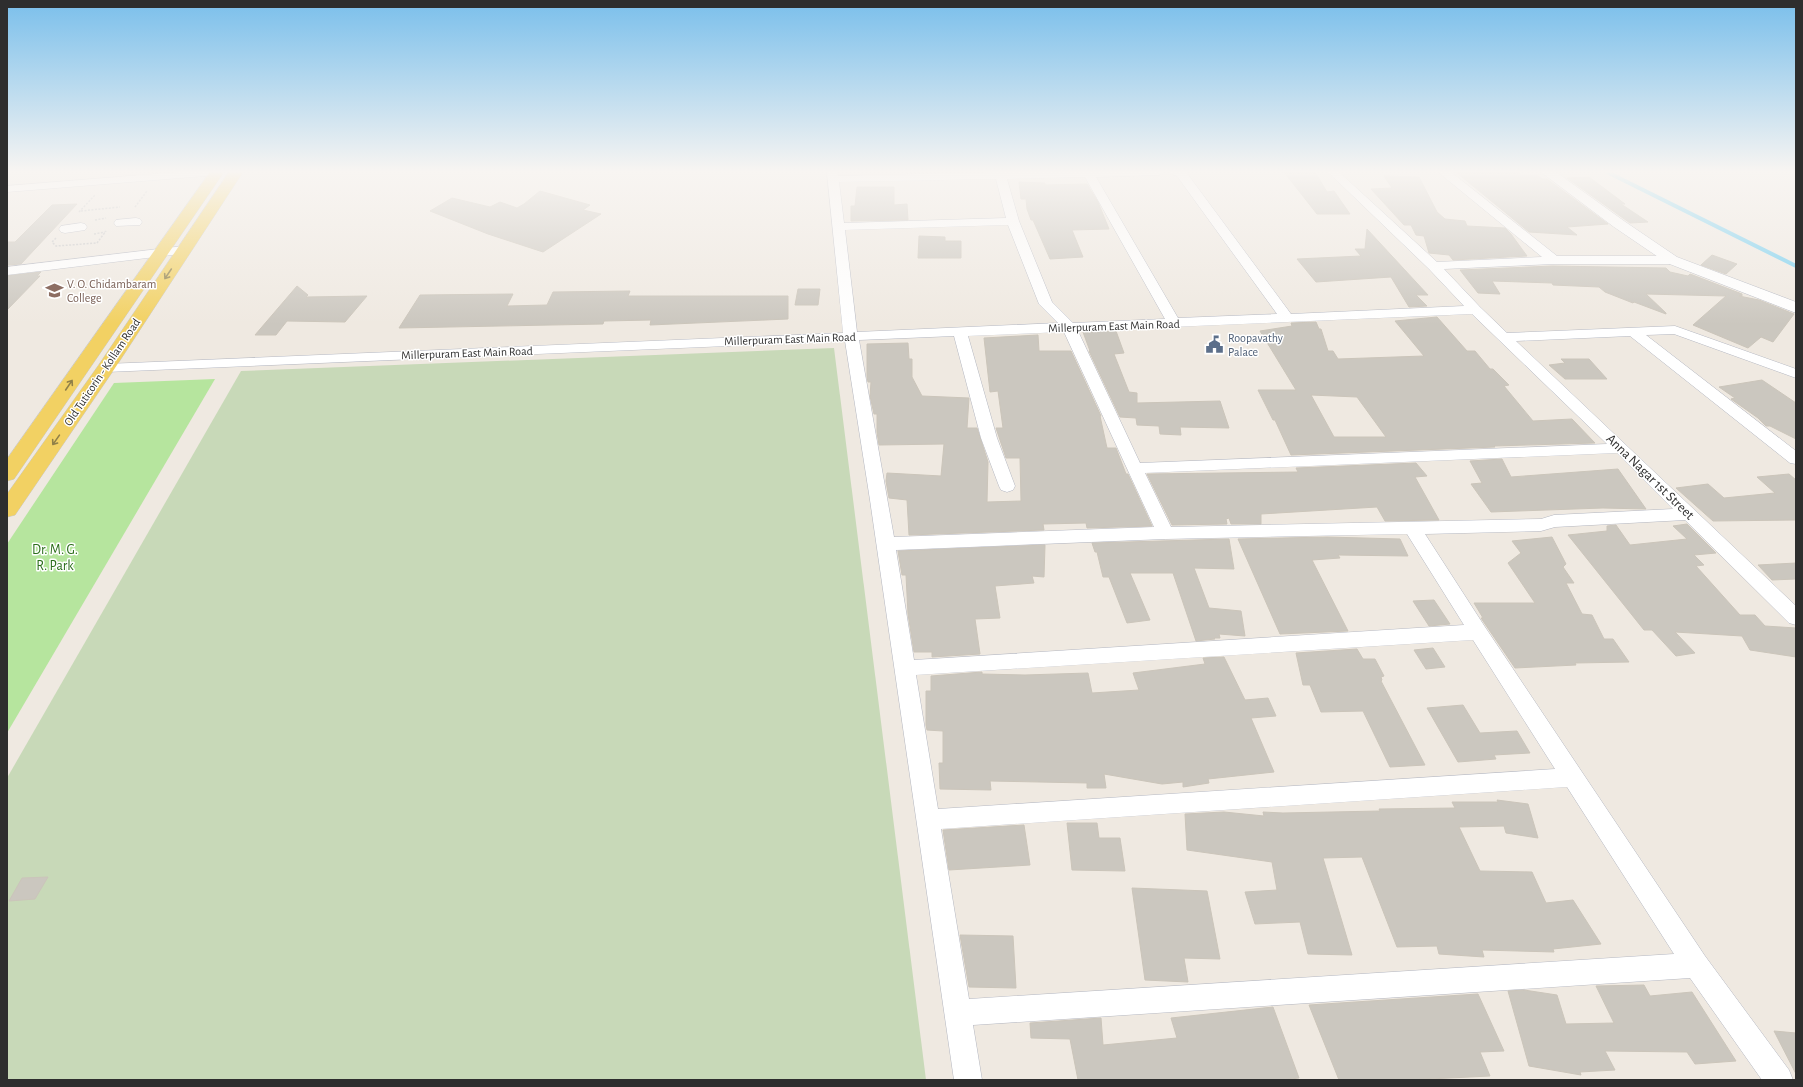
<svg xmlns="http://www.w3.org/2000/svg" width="1803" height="1087" font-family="'Alegreya Sans',sans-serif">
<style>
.green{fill:#b6e59e}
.cemetery{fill:#c8d9b8}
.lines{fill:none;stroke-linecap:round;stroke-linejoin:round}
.stream{stroke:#75cff0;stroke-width:4}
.building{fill:#cbc7bf;stroke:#cbc5ba;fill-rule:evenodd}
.minor-casing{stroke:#b4b7c1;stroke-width:1}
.tertiary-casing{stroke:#b4b7c1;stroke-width:1}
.primary-casing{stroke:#c9c9c9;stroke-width:1}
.path{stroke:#c9c9c9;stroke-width:1.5;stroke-dasharray:2 1.5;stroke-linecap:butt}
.minor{fill:#fff;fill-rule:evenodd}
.tertiary{fill:#fff;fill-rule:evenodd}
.primary{fill:#f2d163;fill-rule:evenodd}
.oneway{stroke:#908048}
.labels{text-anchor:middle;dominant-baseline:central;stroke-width:3;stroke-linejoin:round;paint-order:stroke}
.far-education-label{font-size:12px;fill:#785e54;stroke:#fff;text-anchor:start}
.far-street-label{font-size:12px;fill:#2e2e2e;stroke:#fff}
.far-service-label{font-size:12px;fill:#4e5e75;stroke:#fff;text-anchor:start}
.street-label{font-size:14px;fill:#2e2e2e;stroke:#fff}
.park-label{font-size:14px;fill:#2c6e1b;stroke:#fff}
</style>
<rect width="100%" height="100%" fill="#efe9e1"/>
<path class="green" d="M215,379L7,733V544L114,383Z"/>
<path class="cemetery" d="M834,348L926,1080H7V778L241,371Z"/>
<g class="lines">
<path class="stream" d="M1607,172L1796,266"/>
</g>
<path class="building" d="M1284,172H1315L1327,192L1334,191L1350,214H1317Z
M1456,172H1517L1522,176L1537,175L1542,179H1547L1608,224L1567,227L1577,235L1529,232Z
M1384,176L1419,177L1437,212L1445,219L1465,221L1467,226L1505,228L1511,234L1527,256L1453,260L1449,255L1429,253L1424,236L1416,235L1411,225H1404L1371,189L1392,188Z
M1589,177L1625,204H1621L1648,222L1630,223L1567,178Z
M1019,182L1045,183V185L1087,184L1098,202L1109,229L1072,230L1083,257L1050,259L1033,220H1031L1027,209L1026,199H1021Z
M857,187H894V205L907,204L908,220L851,221V206H855Z
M540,191L590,205L583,210L601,214L543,252L488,234L430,211L452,198L490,207L500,202L517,208L524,204Z
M77,204L21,264L7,265V242H15L52,205Z
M1367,229L1428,295H1416L1427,306L1409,307L1391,277L1316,282L1297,259L1361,256L1355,249H1365Z
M919,236L945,237V241H961V258H918Z
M1712,255L1737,264L1726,274L1701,265Z
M1552,266L1666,268L1670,272L1688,276L1690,274L1742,294V296H1739L1759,300L1794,314L1773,342L1761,337L1748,348L1693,325L1726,296L1646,294L1666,313V314L1634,302L1633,303L1605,292L1599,287L1553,285L1552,283L1492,281L1500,294L1478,293L1460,270Z
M41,272L37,276H40L7,310V276Z
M297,286L308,295L306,297L367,296L345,322L287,321L276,335H255Z
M798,289H820L818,305H795Z
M630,291L628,296H788V319L650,325L651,320L604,321L603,324L399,328L420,295L513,294L507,306L547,305L553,292Z
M1437,317L1467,351H1475L1490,369H1493L1509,385L1504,386L1533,421L1572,419L1595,443L1494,446L1495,447L1291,455L1275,420H1273L1258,390H1296L1260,331L1292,326L1291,323L1316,322L1319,329H1321L1328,351H1333L1338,359L1424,356L1395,321ZM1311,395L1357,397L1386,437H1334Z
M1116,331L1124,353L1114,354L1129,392L1137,393V403L1220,401L1229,428L1180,427L1181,435L1160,434L1159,426L1137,425L1136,418L1120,417L1089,351H1090L1083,332Z
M1038,335L1039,351H1071L1101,416H1100L1107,448H1116L1126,474H1128L1152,526L1087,528L1086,523L1043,524L1044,530L909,535L907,500L889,498L886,481L887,473L941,476L944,444L879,445L877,432V414H874L870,396L871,382H868L867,377V344L908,343L909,359H912V377L922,396L969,398L967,428H977L988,462L987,502L1021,501L1020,458H1006L996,428H1003L998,391L990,392L984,338Z
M1561,359H1589L1607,379H1565L1549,365L1565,363Z
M1762,380L1796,403V439L1770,426H1766L1758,418L1731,399L1735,398L1719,387Z
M1502,459L1511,477L1618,469L1646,509L1603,508L1491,512L1471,484L1482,483L1470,461Z
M1416,463L1427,476L1415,477L1439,520L1385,521L1377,507L1261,514V524H1231L1229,518L1226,519L1227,524L1172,525L1147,474L1298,472L1296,468Z
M1789,474L1796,480V520L1713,521L1676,488L1708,484L1724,498L1775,493L1757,477Z
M1687,524L1716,553L1694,555L1704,565L1696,566L1740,615H1755L1765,626L1796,628V657L1750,650L1742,636L1675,632L1695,653L1676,656L1652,630H1644L1568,535L1607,531V526L1616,525L1630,545L1687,539L1673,526Z
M1327,537L1400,539L1408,556L1338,555L1340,558L1312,560L1348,631L1280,634L1238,539Z
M1552,537L1566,564L1563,567L1574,583H1566L1582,614L1592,615L1604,639H1613L1629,662L1575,663L1576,665L1515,668L1481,618H1483L1474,603H1535L1508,563L1521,553L1512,541Z
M1229,539L1234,569L1194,568L1209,608L1241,611L1245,636L1219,634L1220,638H1214L1215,639L1196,641L1173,573H1130L1150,620L1127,623L1109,577H1103L1097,552H1095L1092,543Z
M1045,545L1044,577L1032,576L1034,583L995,586L1000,618L975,619L980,654L932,657V652H914L908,614L906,575H902L898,551Z
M1796,563V579L1772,580L1758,565Z
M1434,600L1450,624L1429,626L1413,601Z
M1433,648L1445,667L1426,669L1414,650Z
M1357,649L1363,659H1375L1384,676L1381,677L1382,680L1381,681L1425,765L1390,767L1363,711L1321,712L1310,685H1303L1296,653Z
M1224,657L1245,700L1268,698L1276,716L1251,718L1274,772L1208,779L1209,783L1183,787V782L1162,784L1104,774L1106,788H1087V783L990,781L991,790L940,789L939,763H943V731L927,730L926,725V691H931V676L982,672V674L1025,675L1088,673L1092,693L1139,690L1133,673L1205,664L1203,658Z
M1463,705L1480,733L1517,731L1530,753L1494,755L1496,759L1458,762L1427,708Z
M1497,800L1528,804L1538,838L1506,833L1504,826L1459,827L1480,871L1532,872L1546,903L1573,900L1601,944L1553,949L1554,952L1482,950L1484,957L1439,954L1437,946L1397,947L1362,857L1323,858L1352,955L1308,954L1300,922L1255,924L1245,892L1277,890L1272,862L1187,850L1185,814L1224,812L1264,816L1263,812L1283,813L1380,811L1379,809L1455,808L1452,802H1498Z
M1067,823H1097L1099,838H1120L1125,871L1072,870Z
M1024,825L1030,865L949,870L943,830Z
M48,877L35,899L9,901L22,878Z
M1132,888L1207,891L1220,959L1184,958L1188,982L1145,980Z
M960,935L1013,936L1016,988L969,987Z
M1644,985L1650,996L1692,992L1736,1061L1695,1064L1687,1052L1605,1051L1615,1070L1580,1072L1581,1075L1529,1066L1508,991L1524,990L1557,995L1566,1024L1614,1023L1596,986Z
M1478,994L1504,1051L1480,1052L1490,1076L1409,1080H1339L1309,1005Z
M1273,1007L1299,1078L1282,1080H1078L1070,1039L1031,1038L1030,1023L1101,1018L1103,1045L1177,1038L1171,1018Z
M1774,1031L1796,1033V1074Z"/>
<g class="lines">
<defs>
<path id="minor" d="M179,172H223L217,175L7,192V186Z
M827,172H837L838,176L995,172H1163L1162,174L1158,175L1096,177L1178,318L1277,314L1177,176L1171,174L1170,172H1186L1291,314L1464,306L1429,269L1328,172H1339L1437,262L1542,257L1438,172H1451L1557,256H1672L1676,257L1678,260L1676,263L1672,264H1554L1444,269L1480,307L1507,333L1675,326L1796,369V378L1674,334L1646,335L1796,451V464L1790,463L1630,336L1516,341L1796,606V625L1789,623L1685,520L1555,527L1541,531L1425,534L1485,627L1705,956L1789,1070L1793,1080H1762L1690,978L973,1025L982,1080H954L870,500L845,341L106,372L101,371L99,368L101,365L106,364L843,333ZM1085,177L1165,319L1073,323L1052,302L1019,221L1007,179ZM996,179L1006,218L844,223L839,182ZM1008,225L1039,304L1058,323L857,332L845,230ZM1472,314L1607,444L1140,463L1078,331ZM1064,332L1154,527L894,537L859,340L954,336L981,438L999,486L1001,490L1007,492L1013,490L1015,486L997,438L968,336ZM1617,453L1673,509L1554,515L1541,519L1171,527L1145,473ZM1407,534L1464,625L914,660L896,550L1165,539ZM1473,640L1555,769L938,809L916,675ZM1567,787L1674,954L969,999L941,829Z
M136,218L140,219L142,222L140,225L116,226L114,223L116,220Z
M81,223L85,224L87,227L85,230L65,233L61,232L59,229L61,226Z
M184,246L188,247L190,250L188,253L7,275V267Z"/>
<path id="tertiary" d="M1541,172H1556L1624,221L1677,257L1796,302V313L1667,263L1614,227Z"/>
<path id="primary" d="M210,172H224L14,479L7,481V459Z
M229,172H243L115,368L15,515L7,517V494L98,366Z"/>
</defs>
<use href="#minor" class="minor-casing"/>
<use href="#tertiary" class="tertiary-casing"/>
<use href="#primary" class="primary-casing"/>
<path class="path" d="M135,207L147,191
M81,211L120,207
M79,212L95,195
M95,220L106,218
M94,234L105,232
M56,238L52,242L56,246L97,243
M97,243L106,231"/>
<use href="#minor" class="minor"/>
<use href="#tertiary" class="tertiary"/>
<use href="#primary" class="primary"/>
</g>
<defs><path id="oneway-shaft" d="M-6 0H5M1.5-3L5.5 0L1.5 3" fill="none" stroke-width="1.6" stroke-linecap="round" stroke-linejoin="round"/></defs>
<g class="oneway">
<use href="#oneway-shaft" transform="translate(168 274) rotate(124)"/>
<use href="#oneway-shaft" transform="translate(69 385) rotate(-56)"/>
<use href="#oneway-shaft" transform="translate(56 440) rotate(125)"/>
</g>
<linearGradient id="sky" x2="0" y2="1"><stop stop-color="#7abfeb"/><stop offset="0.53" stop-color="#f8f5f2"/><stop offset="1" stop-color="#f8f5f2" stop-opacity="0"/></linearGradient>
<rect width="1803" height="324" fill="url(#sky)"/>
<defs>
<symbol id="university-bare" viewBox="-9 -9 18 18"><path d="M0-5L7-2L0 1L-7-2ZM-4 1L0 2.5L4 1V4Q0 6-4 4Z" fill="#8d6e63" stroke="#fff" stroke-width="2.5" paint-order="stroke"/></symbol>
<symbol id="civic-bare" viewBox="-9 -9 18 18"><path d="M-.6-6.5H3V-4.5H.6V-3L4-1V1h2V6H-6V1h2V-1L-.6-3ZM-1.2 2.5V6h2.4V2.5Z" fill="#5c6f8a" stroke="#fff" stroke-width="2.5" paint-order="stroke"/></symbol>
</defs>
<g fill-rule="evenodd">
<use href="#university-bare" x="42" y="278" width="25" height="25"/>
<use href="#civic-bare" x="1202" y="332" width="25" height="25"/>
</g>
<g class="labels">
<g class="far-education-label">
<text x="67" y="284">V. O. Chidambaram<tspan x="67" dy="14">College</tspan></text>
</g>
<g class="far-street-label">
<text transform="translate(1114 326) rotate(-2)">Millerpuram East Main Road</text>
<text transform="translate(790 339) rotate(-2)">Millerpuram East Main Road</text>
<text transform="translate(467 353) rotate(-2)">Millerpuram East Main Road</text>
<text transform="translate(102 372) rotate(-56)">Old Tuticorin - Kollam Road</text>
</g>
<g class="far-service-label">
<text x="1228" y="338">Roopavathy<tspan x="1228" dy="14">Palace</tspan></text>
</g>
<g class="street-label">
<text transform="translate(1650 477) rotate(44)">Anna Nagar 1st Street</text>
</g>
<g class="park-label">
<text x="55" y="550">Dr. M. G.<tspan x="55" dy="16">R. Park</tspan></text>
</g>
</g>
<rect width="1803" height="1087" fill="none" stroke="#2e2e2e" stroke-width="16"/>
</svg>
